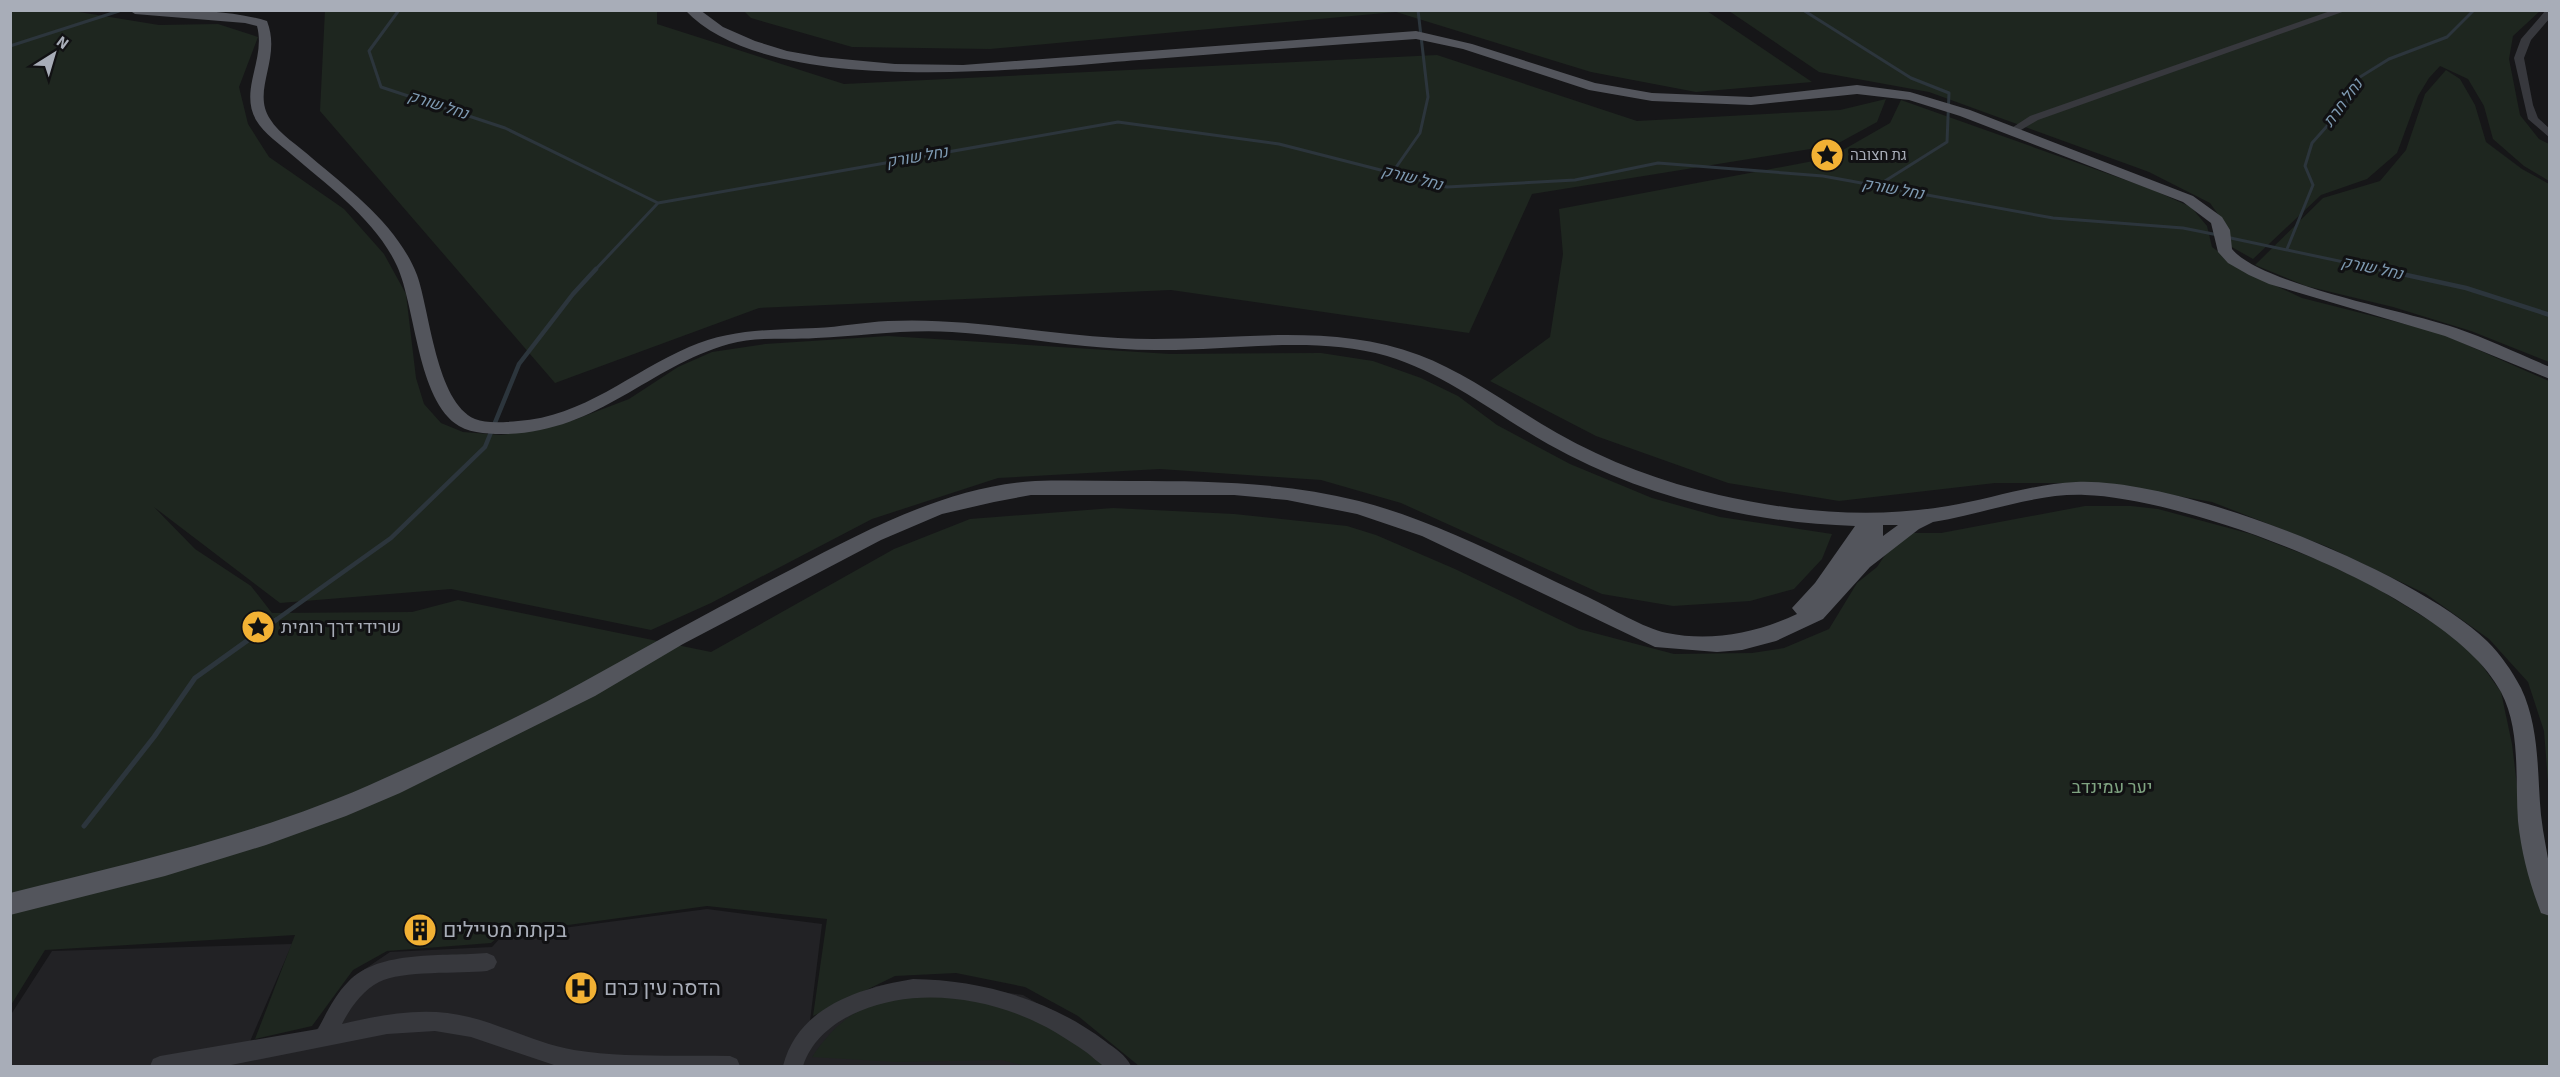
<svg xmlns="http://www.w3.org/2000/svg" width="2560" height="1077" font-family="'Source Sans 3',Heebo,sans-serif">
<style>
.built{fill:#222225}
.green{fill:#1e261f}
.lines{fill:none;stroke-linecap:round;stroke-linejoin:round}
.stream-far2{stroke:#2c353c;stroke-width:3}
.stream-far1{stroke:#2c353c;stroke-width:4.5}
.stream{stroke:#2c353c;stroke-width:5}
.building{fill:#404145;stroke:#303034;stroke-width:1.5}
.minor{fill:#37383d;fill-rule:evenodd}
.major{fill:#53555c;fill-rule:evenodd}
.labels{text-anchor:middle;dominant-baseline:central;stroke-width:6;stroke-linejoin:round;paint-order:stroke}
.far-poi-label{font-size:15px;fill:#a8adb8;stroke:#111113;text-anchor:start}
.far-water-label{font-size:16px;font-style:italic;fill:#7f9bb3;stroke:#111113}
.poi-label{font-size:18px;fill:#a8adb8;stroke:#111113;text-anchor:start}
.park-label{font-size:18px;fill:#7fa381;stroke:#111113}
.near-poi-label{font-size:21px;fill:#a8adb8;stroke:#111113;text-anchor:start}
</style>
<rect width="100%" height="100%" fill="#161618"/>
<path class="built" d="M707,909L822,924L810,1021L876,986L898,984L980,989L1023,995L1068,1021L1128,1066H11L10,1016L52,951L292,944L248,1046L314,1033L359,973L390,952L492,947L502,936Z"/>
<path class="green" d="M11,10L81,11L79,12L159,25L218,24L258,37L239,87L248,124L269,157L344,209L384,254L406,294L416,378L424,404L441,423L463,432L501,435L537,430L574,420L629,399L678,367L712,352L765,344L888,336L1170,354L1321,353L1373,361L1421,378L1458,396L1497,425L1570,464L1652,498L1720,517L1832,534L1822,559L1794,589L1750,601L1673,606L1602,594L1401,503L1321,480L1160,469L998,478L872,519L711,603L651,630L451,589L280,603L154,507L195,549L251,586L272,613L412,612L458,600L711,652L894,549L970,519L1113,508L1234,514L1347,526L1376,535L1455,569L1579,629L1674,654L1752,653L1784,648L1829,629L1857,583L1877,567L1900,533H1941L2085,506H2131L2158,509L2251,534L2316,559L2370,584L2466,643L2501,692L2512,744L2524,844L2550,922L2549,1066H1139L1078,1016L1025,987L956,973L895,976L813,1016L827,919L707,906L502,934L491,943L387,951L353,970L312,1026L255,1039L295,935L45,950L11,1005Z
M325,10L657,11V24L844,84L1437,55L1637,121L1840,110L1886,99L1877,122L1835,145L1532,194L1469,333L1171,290L759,308L555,383L320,111Z
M744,11H1707L1812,82L1696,92L1591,72L1396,12L990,49L852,47L751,18Z
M1729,11H2540L2513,36L2509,59L2520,115L2539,139L2549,144V181L2524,166L2493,139L2484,106L2468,79L2440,66L2429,78L2418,96L2397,153L2367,179L2321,195L2253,259L2230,246L2227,227L2210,203L2149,172L1929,92L1819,72Z
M2446,70L2460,79L2475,105L2486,142L2522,169L2549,184V362L2471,331L2393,307L2306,286L2255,265L2323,198L2380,181L2406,150L2425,94Z
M1901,100L2151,189L2191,207L2207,226L2212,247L2246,272L2302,298L2440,333L2549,381V794L2544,731L2528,682L2489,639L2426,594L2328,547L2212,502L2104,483H1995L1839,501L1728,483L1596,436L1490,381L1550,337L1563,254L1559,209L1829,158L1890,123Z
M955,995L1027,1013L1110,1066H1026L1001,1060L897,1062L812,1057C852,997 889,998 955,995Z"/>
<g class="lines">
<path class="stream-far2" d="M399,10L369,51L381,87L505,128L658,203L1118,122L1279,144L1447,187L1575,180L1658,163L1823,176L2053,218L2183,228L2218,235
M1803,10L1911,78L1949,93L1947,142L1877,186
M10,46L119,11
M1392,173L1420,133L1428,97L1418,10
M2226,237L2386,271
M2287,249L2313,185L2305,166L2312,143L2344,107L2360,77L2389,59L2447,37L2474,10
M594,271L658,203"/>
<path class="stream-far1" d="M2379,269L2466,288L2550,315
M273,622L391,538L485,447L519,364L573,294L596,269"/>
<path class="stream" d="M84,826L154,737L195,678L276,620"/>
</g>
<path class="building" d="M432,918L431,934L409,941V926Z"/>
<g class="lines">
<path class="minor" d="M2333,10H2348L2038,120L2016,133L2007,131L2030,116Z
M2546,10H2550V18L2531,40L2524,58L2533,105L2538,118L2550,129V138L2528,119L2514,58L2521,39Z
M487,953L494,956L497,962L494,968L487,971C459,974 402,970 379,982C363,990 350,1008 342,1024C384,1014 427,1006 469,1017C505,1026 538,1044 574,1050C625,1058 678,1055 730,1056L737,1059L740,1066H557L471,1037L435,1031L387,1034L226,1066H150L153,1059L160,1056L318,1029C327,1012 335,995 348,982C379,949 445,957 487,953Z
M913,979C981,980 1049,999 1105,1041C1114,1048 1126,1055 1131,1066C1125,1067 1111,1069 1104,1066C1098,1063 1092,1056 1086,1052C1076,1045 1065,1038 1055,1032C998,999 922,985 860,1011C835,1021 812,1039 803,1066H783C798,1007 859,988 913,979Z"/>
<path class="major" d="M129,10C175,10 223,8 267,21C282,59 251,90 270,119C279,134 299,146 312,158C351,191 398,226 417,275C430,311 436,402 475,419C487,424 505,422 518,421C583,417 631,372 689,347C731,329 771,330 816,328C840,327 864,322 888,321C965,317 1041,334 1118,338C1218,344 1322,319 1419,355C1469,374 1511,407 1557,433C1608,462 1662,482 1719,495C1793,512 1872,519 1948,506C1991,499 2032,484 2076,482C2179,477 2413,570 2487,641C2501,655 2512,671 2521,688C2540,728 2537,773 2541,815C2543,835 2548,854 2550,873C2551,887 2550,902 2550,916L2541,913L2538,905C2528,878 2521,850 2518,821C2515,779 2521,730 2501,692C2451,595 2190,498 2085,495C2035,493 1983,514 1933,522L1919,529L1870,567L1823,619L1776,641L1742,650L1717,652L1655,647L1422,536L1357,514L1287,500L1234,495H1031L994,502L942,514L881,540L683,644L595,696L400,793L346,816L266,845L165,876L10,915V893C137,861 266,833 385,778C452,748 520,717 583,682C653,643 723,604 794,568C868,529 950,486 1035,481C1067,480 1099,481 1131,481C1209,481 1283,482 1359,501C1440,522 1514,563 1588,597C1611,608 1643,628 1667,633C1711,642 1757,633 1797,614L1792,608L1815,583L1855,526C1749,523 1640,496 1548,444C1495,414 1446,374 1387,356C1312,335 1231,351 1155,350C1086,350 1019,336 952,332C906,329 862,336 816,338C788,340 757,336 729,344C648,367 599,431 507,434C492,434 473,434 459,426C417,400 416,308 397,266C376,220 328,186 291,154C280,144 264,134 256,120C239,90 266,59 257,26L245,23L135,14ZM1883,525H1898L1883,536Z
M685,10H700L723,27L755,41L787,51L821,57L895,64L963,65L1416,31L1472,44L1595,83L1652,93L1751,97L1857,85L1910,92L1970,110L2193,196L2222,217L2230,230L2232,249C2260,284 2407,311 2456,328C2488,339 2519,354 2550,367V379L2445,336L2269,284L2249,275L2228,263L2218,252L2211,223L2183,202L1960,116L1909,100L1857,94L1751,105L1652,101L1589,90L1463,49L1416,39C1328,45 1241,52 1153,59C1037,67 771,102 685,10Z"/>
</g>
<defs>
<symbol id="sight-disc" viewBox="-11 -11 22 22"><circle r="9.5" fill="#f2b134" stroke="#111113"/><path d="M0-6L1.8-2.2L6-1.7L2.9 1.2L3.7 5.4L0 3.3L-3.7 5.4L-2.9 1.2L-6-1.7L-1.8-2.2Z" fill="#111"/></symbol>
<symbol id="building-disc" viewBox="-11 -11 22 22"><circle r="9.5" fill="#f2b134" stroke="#111113"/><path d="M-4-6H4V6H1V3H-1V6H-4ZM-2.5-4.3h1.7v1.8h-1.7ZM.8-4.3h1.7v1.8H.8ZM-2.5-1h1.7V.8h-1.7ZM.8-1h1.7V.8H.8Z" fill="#111"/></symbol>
<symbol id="hospital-disc" viewBox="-11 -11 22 22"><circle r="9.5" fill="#f2b134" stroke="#111113"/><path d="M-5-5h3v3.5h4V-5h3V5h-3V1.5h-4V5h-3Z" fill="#111"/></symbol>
</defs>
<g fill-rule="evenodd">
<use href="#sight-disc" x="1808" y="136" width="38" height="38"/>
<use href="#sight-disc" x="239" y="608" width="38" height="38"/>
<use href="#building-disc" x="401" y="911" width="38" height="38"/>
<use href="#hospital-disc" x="562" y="969" width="38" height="38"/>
</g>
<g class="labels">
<g class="far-poi-label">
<text x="1850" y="155">גת חצובה</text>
</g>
<g class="far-water-label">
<text transform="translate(2343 103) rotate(-54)">נחל חרת</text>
<text transform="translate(438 105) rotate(18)">נחל שורק</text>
<text transform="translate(917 157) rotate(-10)">נחל שורק</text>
<text transform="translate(1412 178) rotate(14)">נחל שורק</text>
<text transform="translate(1893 189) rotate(10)">נחל שורק</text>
<text transform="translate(2372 268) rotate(12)">נחל שורק</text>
</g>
<g class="poi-label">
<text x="281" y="627">שרידי דרך רומית</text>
</g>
<g class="park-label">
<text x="2112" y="787">יער עמינדב</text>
</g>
<g class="near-poi-label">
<text x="443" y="930">בקתת מטיילים</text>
<text x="604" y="988">הדסה עין כרם</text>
</g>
</g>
<rect width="2560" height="1077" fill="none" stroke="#a8adb8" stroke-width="24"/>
<g transform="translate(54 54) rotate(37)" stroke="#111113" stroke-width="4.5" paint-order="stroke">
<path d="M0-4.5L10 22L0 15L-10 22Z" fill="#a8adb8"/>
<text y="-9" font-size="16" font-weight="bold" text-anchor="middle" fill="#a8adb8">N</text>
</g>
</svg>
